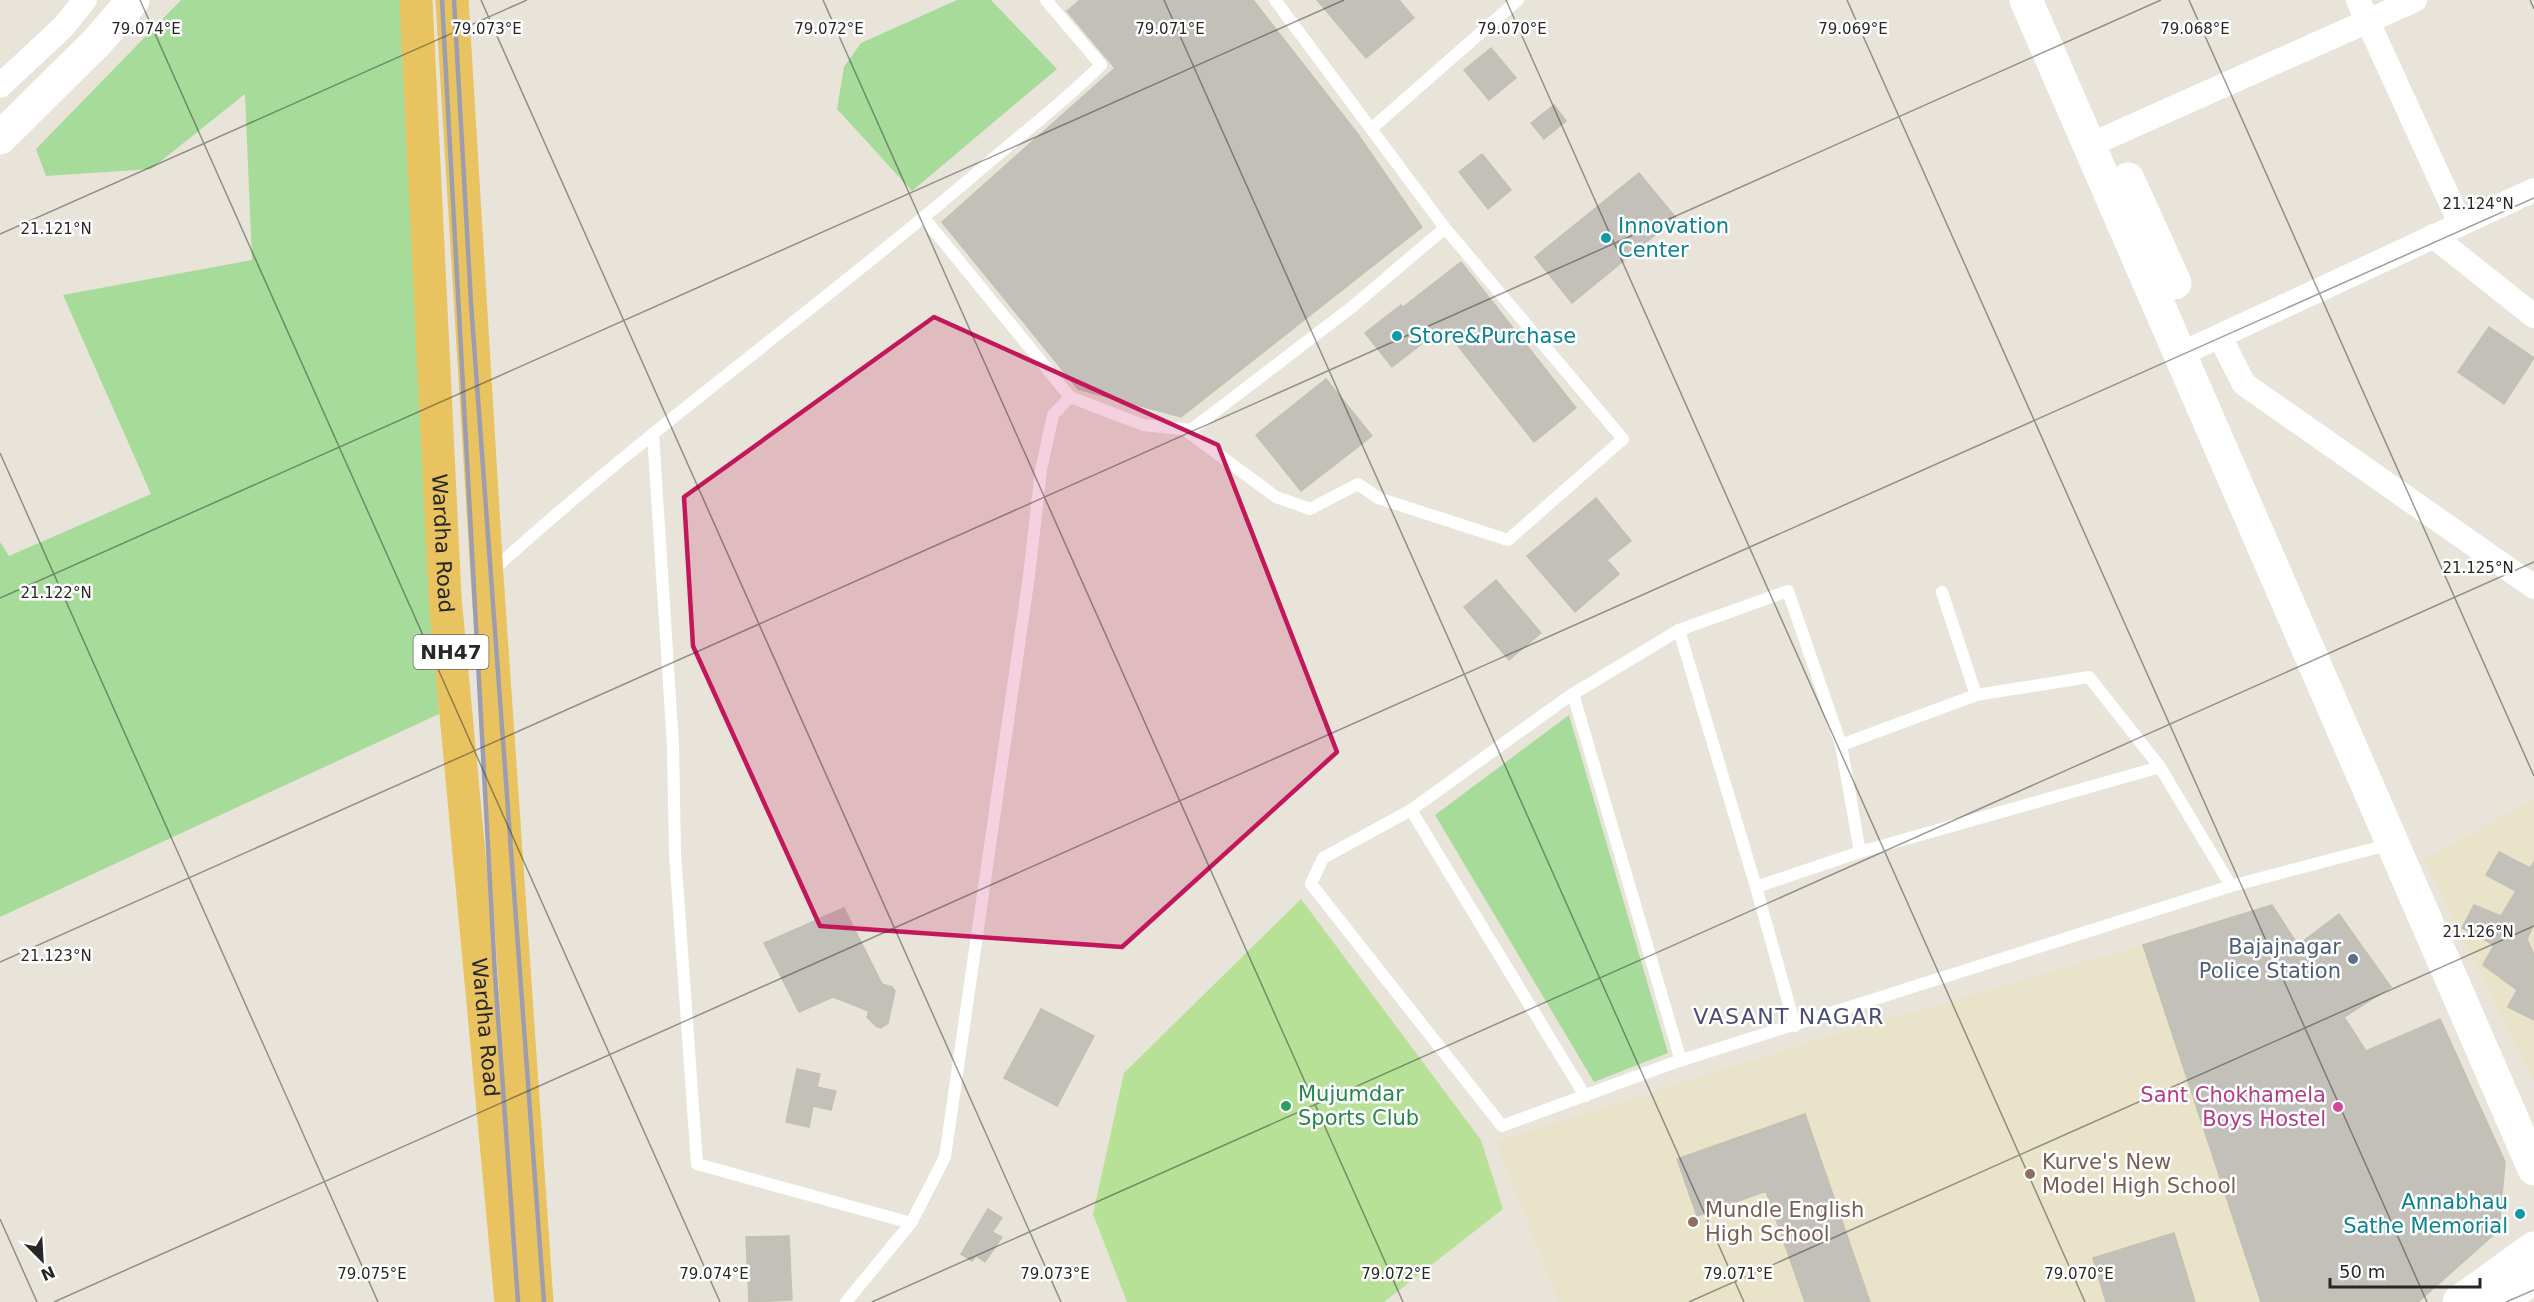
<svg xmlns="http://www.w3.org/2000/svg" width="2534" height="1302" font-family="'DejaVu Sans',sans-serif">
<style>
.education{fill:#e9e3c9}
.green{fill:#a7db9a}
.pitch{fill:#b7e196}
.building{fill:#c3c0b9;stroke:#c3c0b3;stroke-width:1.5}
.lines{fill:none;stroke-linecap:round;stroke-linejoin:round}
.service{stroke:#fff;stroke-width:12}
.minor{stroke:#fff;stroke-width:24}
.secondary{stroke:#fff;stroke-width:33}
.trunk{stroke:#e9c360;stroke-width:33}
.rail{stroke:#9d9db0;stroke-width:4.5}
.marked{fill:#c2185b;fill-opacity:0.2;stroke:#c2185b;stroke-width:4.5;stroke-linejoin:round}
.ticks{fill:none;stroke:#272727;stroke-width:1.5;stroke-opacity:0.45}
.culture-dot{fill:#0f9aa8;stroke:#fff;stroke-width:2}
.service-dot{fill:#5c6f8a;stroke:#fff;stroke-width:2}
.leisure-dot{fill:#2e9e5b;stroke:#fff;stroke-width:2}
.hotel-dot{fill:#d1479c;stroke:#fff;stroke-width:2}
.education-dot{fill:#8d6e63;stroke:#fff;stroke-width:2}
.labels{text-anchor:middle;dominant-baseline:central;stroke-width:5;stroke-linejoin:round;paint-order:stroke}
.shield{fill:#fff;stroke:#686868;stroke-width:1.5}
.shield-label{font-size:20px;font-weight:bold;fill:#272727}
.culture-label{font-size:21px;fill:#0d838f;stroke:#fff;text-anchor:start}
.street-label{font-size:21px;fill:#272727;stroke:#fff}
.service-label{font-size:21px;fill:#4e5e75;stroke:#fff;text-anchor:end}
.leisure-label{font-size:21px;fill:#27864d;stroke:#fff;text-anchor:start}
.hotel-label{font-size:21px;fill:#b23c85;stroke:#fff;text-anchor:end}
.education-label{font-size:21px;fill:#785e54;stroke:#fff;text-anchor:start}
.neighbourhood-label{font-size:22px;letter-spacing:1.5px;fill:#4c4d73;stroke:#fff}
.ticks-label{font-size:15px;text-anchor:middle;fill:#272727;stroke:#fff;stroke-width:5;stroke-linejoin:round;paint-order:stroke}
</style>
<rect width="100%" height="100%" fill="#e8e4d9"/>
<path class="education" d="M2534,799V1083L2424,860Z
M2143,945L2261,1302H1559L1496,1142L1800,1045Z"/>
<path class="green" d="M181,0H404L439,714L0,917V542L9,556L151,494L63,295L252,260L245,94L151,169L46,176L36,149Z
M957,0H991L1057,69L912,191L837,109L844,67L861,43Z
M1569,715L1668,1053L1594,1082L1435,815Z"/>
<path class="pitch" d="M1301,899L1481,1140L1503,1209L1384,1302H1127L1093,1214L1124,1073Z"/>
<path class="building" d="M1080,0H1253L1357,133L1422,227L1181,417L1078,389L942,222L1115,68L1067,11Z
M1317,0H1399L1414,18L1366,58Z
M1491,48L1516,78L1489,100L1464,70Z
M1554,105L1566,121L1544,139L1531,123Z
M1482,154L1511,190L1488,209L1459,172Z
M1639,173L1676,218L1572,303L1535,257Z
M1461,262L1576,408L1534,442L1443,327L1392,367L1365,333L1401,305L1403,307Z
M2489,327L2534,358L2504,404L2458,372Z
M1326,379L1372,436L1301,491L1256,435Z
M1596,498L1631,541L1607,560L1619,574L1575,612L1527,556Z
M1496,580L1541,633L1509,660L1464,607Z
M2499,852L2530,868L2534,862V924L2527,939L2534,955V1020L2508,1007L2517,990L2483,965L2494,945L2462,928L2474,905L2501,916L2516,891L2486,875Z
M2272,905L2298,945L2339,914L2391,987L2344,1017L2366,1051L2440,1019L2505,1162L2499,1230L2418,1302H2261L2143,945Z
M844,908L882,984L892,987L895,991L888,1023L881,1028L876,1026L867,1017L869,1011L833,997L799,1012L764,943Z
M1041,1009L1094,1036L1057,1106L1004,1078Z
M797,1069L820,1074L817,1087L836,1091L831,1110L813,1106L809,1127L786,1122Z
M1805,1114L1870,1302H1805L1766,1191L1697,1216L1677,1159Z
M988,1209L1002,1218L992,1232L1002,1237L985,1262L976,1256L972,1261L961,1254Z
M2174,1233L2195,1302H2106L2093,1258Z
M789,1236L792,1300L749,1302L746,1237Z"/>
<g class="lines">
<path class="service" d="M1371,129L1518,0
M924,218L1070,397
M1188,432L1276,497L1310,509L1358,484L1378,498L1508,540L1623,439L1445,228
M653,434L673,745L675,853L697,1164L911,1223L945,1157L1029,576L1041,470L1053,415L1070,397L1143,425L1191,430L1352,307L1445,228L1275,0
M492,571C648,429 820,307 980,170C1020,135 1063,103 1101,65L1046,0
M1942,592L1976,695L2089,677L2160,767L2231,886L2391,844
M1679,630L1756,887L1860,852
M1573,694L1681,1061
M1976,695L1841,745L1788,591L1679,630L1568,697L1411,810L1323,858L1311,884L1502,1126L1673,1063L2231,886
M1841,745L1860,852L2160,767
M1411,810L1585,1096
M1756,887L1795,1026
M846,1302L911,1223"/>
<path class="minor" d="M2358,0L2460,223
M0,86L63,27L85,0
M2090,145L2415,0
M2433,236L2534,316
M2220,337L2244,384L2534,587
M2181,354L2534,190"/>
<path class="secondary" d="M2026,0L2534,1169
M0,138L97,42L133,0
M2128,179L2175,283
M2459,1302L2534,1248
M2500,1302L2534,1277"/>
<g class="trunk">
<path id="s1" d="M416,0L445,597L511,1302"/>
<path d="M452,0L487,576L537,1302"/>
</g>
<path class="rail" d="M442,0L495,975L518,1302
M454,0L471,303L544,1302"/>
</g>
<path class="marked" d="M934,317L1218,445L1337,752L1122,947L820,926L693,646L684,497Z"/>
<path class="ticks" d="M140,0L720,1302M481,0L1061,1302M823,0L1403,1302M1164,0L1744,1302M1506,0L2085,1302M1847,0L2427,1302M2189,0L2534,776M2530,0L2534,9M0,234L527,0M0,453L378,1302M0,598L1344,0M0,962L2161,0M0,1219L37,1302M54,1302L2534,198M872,1302L2534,562M1689,1302L2534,926M2506,1302L2534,1290"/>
<g class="culture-dot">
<circle cx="1606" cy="238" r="6"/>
<circle cx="1397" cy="336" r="6"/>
<circle cx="2520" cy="1214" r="6"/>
</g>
<circle class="service-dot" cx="2353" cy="959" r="6"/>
<circle class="leisure-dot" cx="1286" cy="1106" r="6"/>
<circle class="hotel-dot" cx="2338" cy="1107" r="6"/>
<g class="education-dot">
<circle cx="2030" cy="1174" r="6"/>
<circle cx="1693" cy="1222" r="6"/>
</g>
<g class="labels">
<rect class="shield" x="413.5" y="635" width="75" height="34" rx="4.5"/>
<g class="shield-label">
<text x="451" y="652">NH47</text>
</g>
<g class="culture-label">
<text x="1618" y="226">Innovation<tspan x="1618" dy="24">Center</tspan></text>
<text x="1409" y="336">Store&amp;Purchase</text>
<text x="2508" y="1202" text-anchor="end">Annabhau<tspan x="2508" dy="24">Sathe Memorial</tspan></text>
</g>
<g class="street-label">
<text stroke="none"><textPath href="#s1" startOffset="544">Wardha Road</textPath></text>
<text stroke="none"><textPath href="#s1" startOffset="1030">Wardha Road</textPath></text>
</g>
<g class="service-label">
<text x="2341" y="947">Bajajnagar<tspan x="2341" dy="24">Police Station</tspan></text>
</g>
<g class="leisure-label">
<text x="1298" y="1094">Mujumdar<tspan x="1298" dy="24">Sports Club</tspan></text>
</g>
<g class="hotel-label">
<text x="2326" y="1095">Sant Chokhamela<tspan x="2326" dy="24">Boys Hostel</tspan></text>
</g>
<g class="education-label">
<text x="2042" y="1162">Kurve's New<tspan x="2042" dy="24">Model High School</tspan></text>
<text x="1705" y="1210">Mundle English<tspan x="1705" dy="24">High School</tspan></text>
</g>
<g class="neighbourhood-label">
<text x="1789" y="1016">VASANT NAGAR</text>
</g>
</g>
<g class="ticks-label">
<text x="146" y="34">79.074°E</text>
<text x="487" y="34">79.073°E</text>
<text x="829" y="34">79.072°E</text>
<text x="1170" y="34">79.071°E</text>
<text x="1512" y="34">79.070°E</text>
<text x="1853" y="34">79.069°E</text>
<text x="2195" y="34">79.068°E</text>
<text x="2478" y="209">21.124°N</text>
<text x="56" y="234">21.121°N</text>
<text x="2478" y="573">21.125°N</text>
<text x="56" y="598">21.122°N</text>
<text x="2478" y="937">21.126°N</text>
<text x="56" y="961">21.123°N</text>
<text x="372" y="1279">79.075°E</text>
<text x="714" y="1279">79.074°E</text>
<text x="1055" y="1279">79.073°E</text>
<text x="1396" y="1279">79.072°E</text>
<text x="1738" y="1279">79.071°E</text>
<text x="2079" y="1279">79.070°E</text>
</g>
<g transform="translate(42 1260) rotate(156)" stroke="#ffffff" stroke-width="4.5" paint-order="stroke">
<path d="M0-4.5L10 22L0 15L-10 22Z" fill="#272727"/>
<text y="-9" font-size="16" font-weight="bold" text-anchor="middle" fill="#272727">N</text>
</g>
<path d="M2330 1278v9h150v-9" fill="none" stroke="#272727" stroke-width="3"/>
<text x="2339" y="1278" font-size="18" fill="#272727" stroke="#ffffff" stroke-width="4.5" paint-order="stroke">50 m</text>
</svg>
